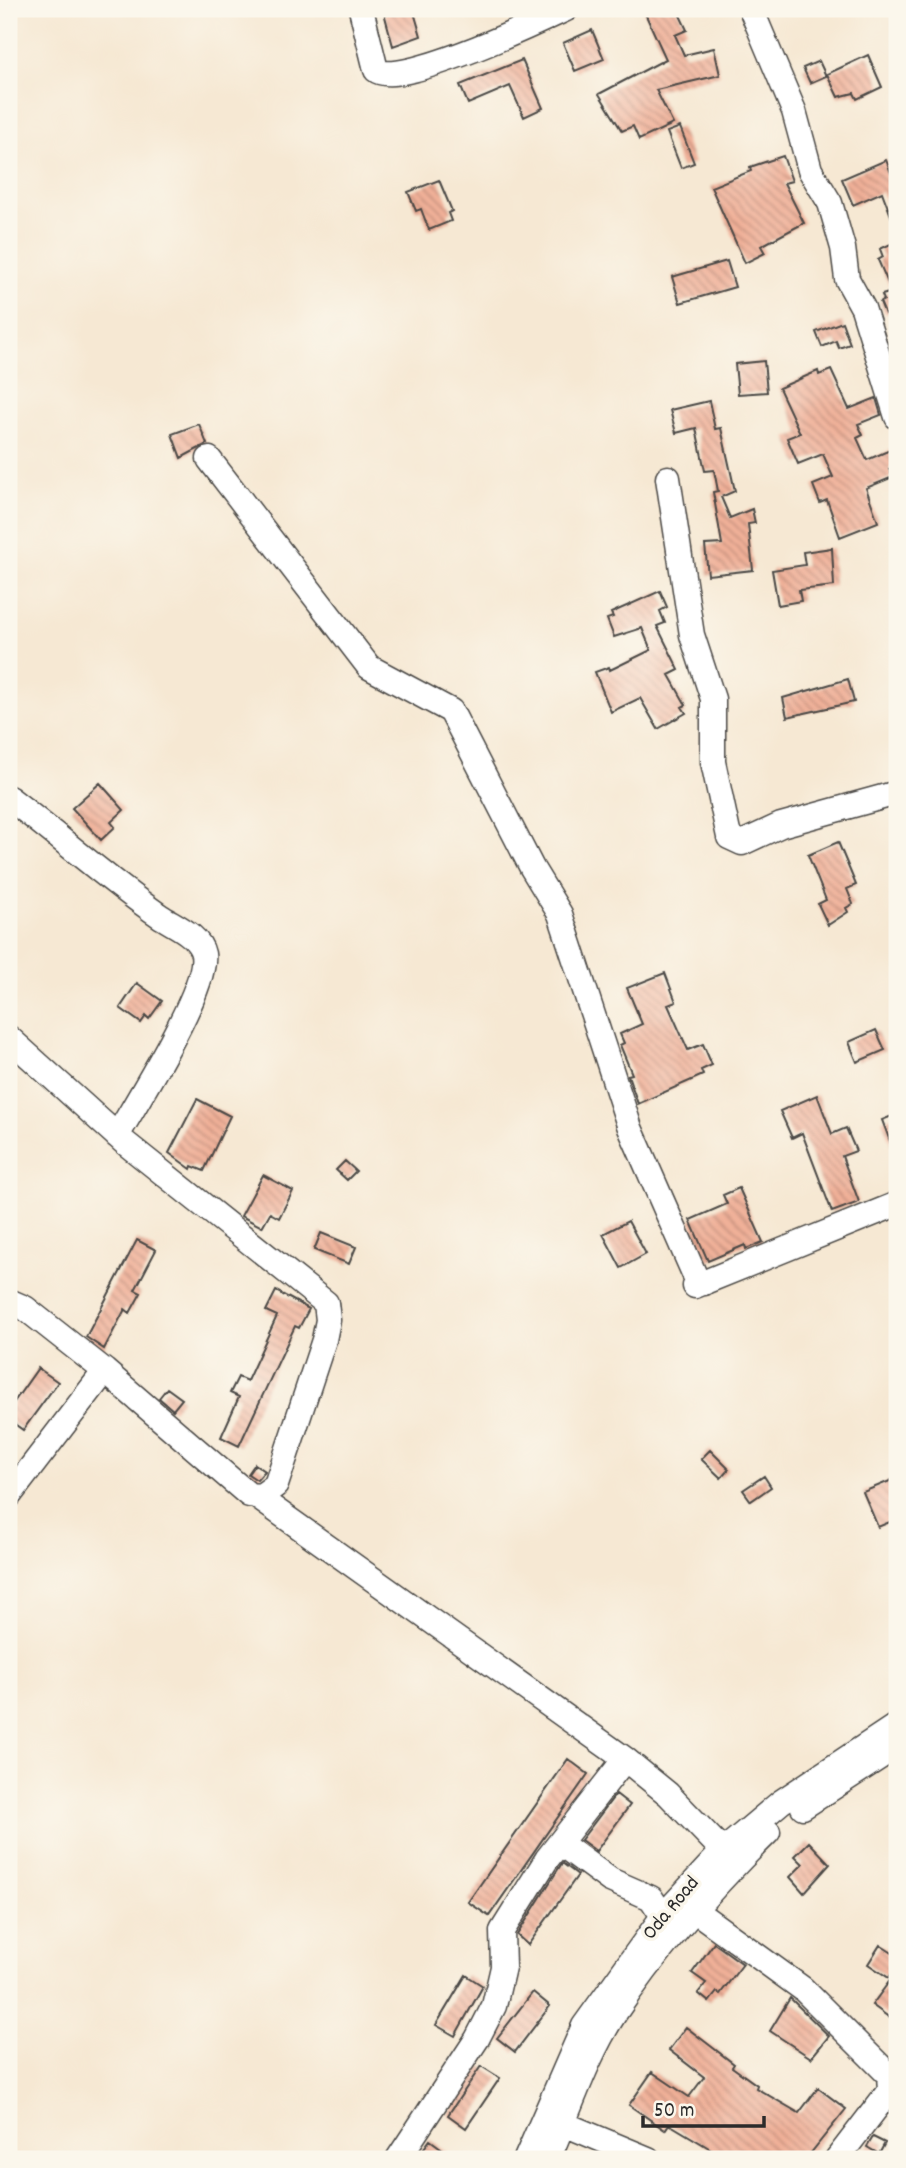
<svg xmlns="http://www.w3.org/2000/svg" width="906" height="2168" font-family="Dekko,sans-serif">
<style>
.building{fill:url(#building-back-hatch)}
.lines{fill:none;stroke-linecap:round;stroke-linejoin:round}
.minor-casing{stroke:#494744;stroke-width:27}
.minor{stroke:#fff;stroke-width:24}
.labels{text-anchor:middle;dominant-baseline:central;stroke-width:7;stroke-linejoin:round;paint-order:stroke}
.street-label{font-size:21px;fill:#2b2b2b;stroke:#fbf7ec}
</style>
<defs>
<pattern id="building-back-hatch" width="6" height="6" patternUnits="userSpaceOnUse" patternTransform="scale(1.75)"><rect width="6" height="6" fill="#f0b098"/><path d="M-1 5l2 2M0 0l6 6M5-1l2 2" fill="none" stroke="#c38f7c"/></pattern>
</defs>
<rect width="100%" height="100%" fill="#fbf7ec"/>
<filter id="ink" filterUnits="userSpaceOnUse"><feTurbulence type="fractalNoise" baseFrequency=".0143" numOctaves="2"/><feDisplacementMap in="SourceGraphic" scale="14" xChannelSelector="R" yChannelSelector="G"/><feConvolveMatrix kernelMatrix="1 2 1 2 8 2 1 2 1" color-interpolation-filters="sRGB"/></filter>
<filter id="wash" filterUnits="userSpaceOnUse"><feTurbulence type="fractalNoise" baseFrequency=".00686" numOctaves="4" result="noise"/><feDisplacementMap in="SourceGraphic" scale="28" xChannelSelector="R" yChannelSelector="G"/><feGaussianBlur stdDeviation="1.57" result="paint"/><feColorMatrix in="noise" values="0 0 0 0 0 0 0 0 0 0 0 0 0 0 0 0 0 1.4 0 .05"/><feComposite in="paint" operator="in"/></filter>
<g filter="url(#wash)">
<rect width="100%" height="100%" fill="#f6e8d3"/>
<g id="blocks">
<path class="building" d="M383,9H413L421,36L393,46Z
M643,9H677L687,30L675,35L684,55L714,48L720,75L656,90L673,124L639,140L633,126L622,131L599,94L666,59Z
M592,30L604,59L575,71L563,43Z
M868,55L882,87L857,99L854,93L838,97L827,74Z
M522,60L543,108L524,117L510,86L468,104L460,85Z
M819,61L826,76L810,83L803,68Z
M680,127L694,163L681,168L667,132Z
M783,156L792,181L784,183L804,223L761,246L765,253L745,263L711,187L751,171L750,167Z
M886,160L897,188L896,229L882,192L853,205L842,179Z
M439,180L452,211L448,213L451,221L429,230L421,209L416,211L408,192Z
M897,241V330L889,312L885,314L880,302L884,300L882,295L892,292L878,260L883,257L880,249Z
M727,261L735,287L680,303L672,277Z
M842,322L850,344L839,348L836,341L822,347L816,332Z
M764,361L767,392L738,394L735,364Z
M831,370L849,409L876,398L881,415L858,424L863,435L857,438L867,460L897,447V465L889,469L893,477L866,488L878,522L840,537L827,500L820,503L813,485L833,477L823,454L798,464L787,438L800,433L779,388L818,371L819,375Z
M709,401L715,429L721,428L735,491L721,497L730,518L752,509L755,523L748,524L753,570L708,575L705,545L722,544L713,492L718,491L714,470L705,471L696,428L676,433L670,410Z
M199,424L207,444L181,458L172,434Z
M832,548L834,586L799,590L801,601L778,605L772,570L805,565L803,552Z
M660,591L667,607L660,611L665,623L657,626L679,670L669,675L686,705L682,707L686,713L658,729L640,698L611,712L595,672L609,667L610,670L651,650L642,628L614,637L607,619L613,617L611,613Z
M848,679L854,702L787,717L783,698Z
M100,783L124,810L111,822L115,827L101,840L72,808Z
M838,842L856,885L847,889L853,904L846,908L848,912L828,925L818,904L826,900L808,855Z
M665,973L676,1002L668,1005L688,1050L703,1044L712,1065L701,1070L703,1075L638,1104L628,1075L632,1074L620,1045L624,1043L620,1034L642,1024L627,988Z
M137,983L162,1001L149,1019L146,1016L141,1023L120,1008Z
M876,1030L885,1050L857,1062L849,1042Z
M817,1095L832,1134L846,1128L856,1151L842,1156L859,1202L832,1212L802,1133L792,1138L780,1111Z
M197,1099L230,1116L204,1171L192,1166L191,1169L169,1153Z
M897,1114V1157H896L882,1120Z
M345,1161L356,1171L347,1180L336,1170Z
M263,1175L293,1191L279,1218L270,1213L262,1227L241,1216Z
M739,1188L763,1242L746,1249L745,1245L708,1261L690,1220L727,1204L723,1195Z
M628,1221L646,1254L621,1268L603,1234Z
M321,1233L356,1247L349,1264L314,1250Z
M137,1240L156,1250L135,1290L141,1293L130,1313L125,1309L104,1349L86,1337Z
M276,1291L309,1309L299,1328L295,1326L239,1446L221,1437L239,1397L230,1393L238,1377L247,1381L277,1316L266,1311Z
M38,1368L58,1382L23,1430L9,1420V1409Z
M167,1388L182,1399L173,1410L159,1398Z
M710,1450L729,1469L721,1478L701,1459Z
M255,1464L265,1471L257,1480L248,1474Z
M764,1476L771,1487L751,1501L743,1490Z
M897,1478V1519L878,1527L863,1492Z
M568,1759L588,1774L489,1916L468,1902Z
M616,1794L630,1805L596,1851L581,1840Z
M809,1842L830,1864L804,1893L790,1877L803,1864L795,1856Z
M562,1863L578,1875L528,1945L517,1935Z
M714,1943L743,1964L720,1994L717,1992L709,2002L698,1993L706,1983L692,1973Z
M880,1945L897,1956V1965L889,1978L868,1964Z
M897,1971V2023L872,2005Z
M466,1975L483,1986L455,2036L436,2025Z
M533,1992L550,2006L515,2052L497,2038Z
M790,1998L829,2036L811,2058L770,2031Z
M686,2027L734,2064L732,2067L757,2085L756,2088L799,2113L818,2088L846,2109L806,2159H715L719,2154L669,2124L665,2130L629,2105L652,2072L689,2097L704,2077L669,2050Z
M481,2066L500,2078L466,2128L448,2115Z
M873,2137L885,2143L879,2154L867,2147Z
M430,2140L456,2159H416Z"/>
</g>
</g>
<g filter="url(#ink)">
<use href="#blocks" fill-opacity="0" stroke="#494744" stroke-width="2"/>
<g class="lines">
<defs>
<path id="minor" d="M361,9L376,70C397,89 538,22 566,9
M751,9L794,111L810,170L830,203L843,248L847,279L863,308L897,417
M209,459L369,667L451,711L532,868L560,914L630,1128L696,1278L704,1283
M668,478L692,635L713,699V762L729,837L742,843L781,825L897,793
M9,798C59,836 108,880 160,916C175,926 199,935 203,954C209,988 136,1102 117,1136
M9,1038L124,1142L326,1303L328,1320L324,1340L276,1485L261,1496L249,1495L105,1371L25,1308L9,1301
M700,1284L695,1286L897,1204
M9,1496L105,1371
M256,1496L625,1759L668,1794L723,1851
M803,1807L897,1746
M561,1844L610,1880L651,1898L663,1916
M694,1910L803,1989L889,2075L890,2090L837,2159
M564,2124L648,2159
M398,2159L477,2039L494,2006L503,1967L502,1931L547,1859L625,1759
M526,2159L584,2026L663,1916L723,1851L781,1802L897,1725
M548,2159C570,2110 586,2057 615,2013C659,1947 712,1887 768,1832"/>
</defs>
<use href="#minor" class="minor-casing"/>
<use href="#minor" class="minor"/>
</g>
</g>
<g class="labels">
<g class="street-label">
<text transform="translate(672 1909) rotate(-50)">Oda Road</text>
</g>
</g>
<rect width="906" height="2168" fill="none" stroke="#fbf7ec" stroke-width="35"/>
<path d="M643 2116v10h121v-10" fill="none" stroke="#2b2b2b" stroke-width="3.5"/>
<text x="654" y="2116" font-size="21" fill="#2b2b2b" stroke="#fbf7ec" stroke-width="5" paint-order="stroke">50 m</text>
</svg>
